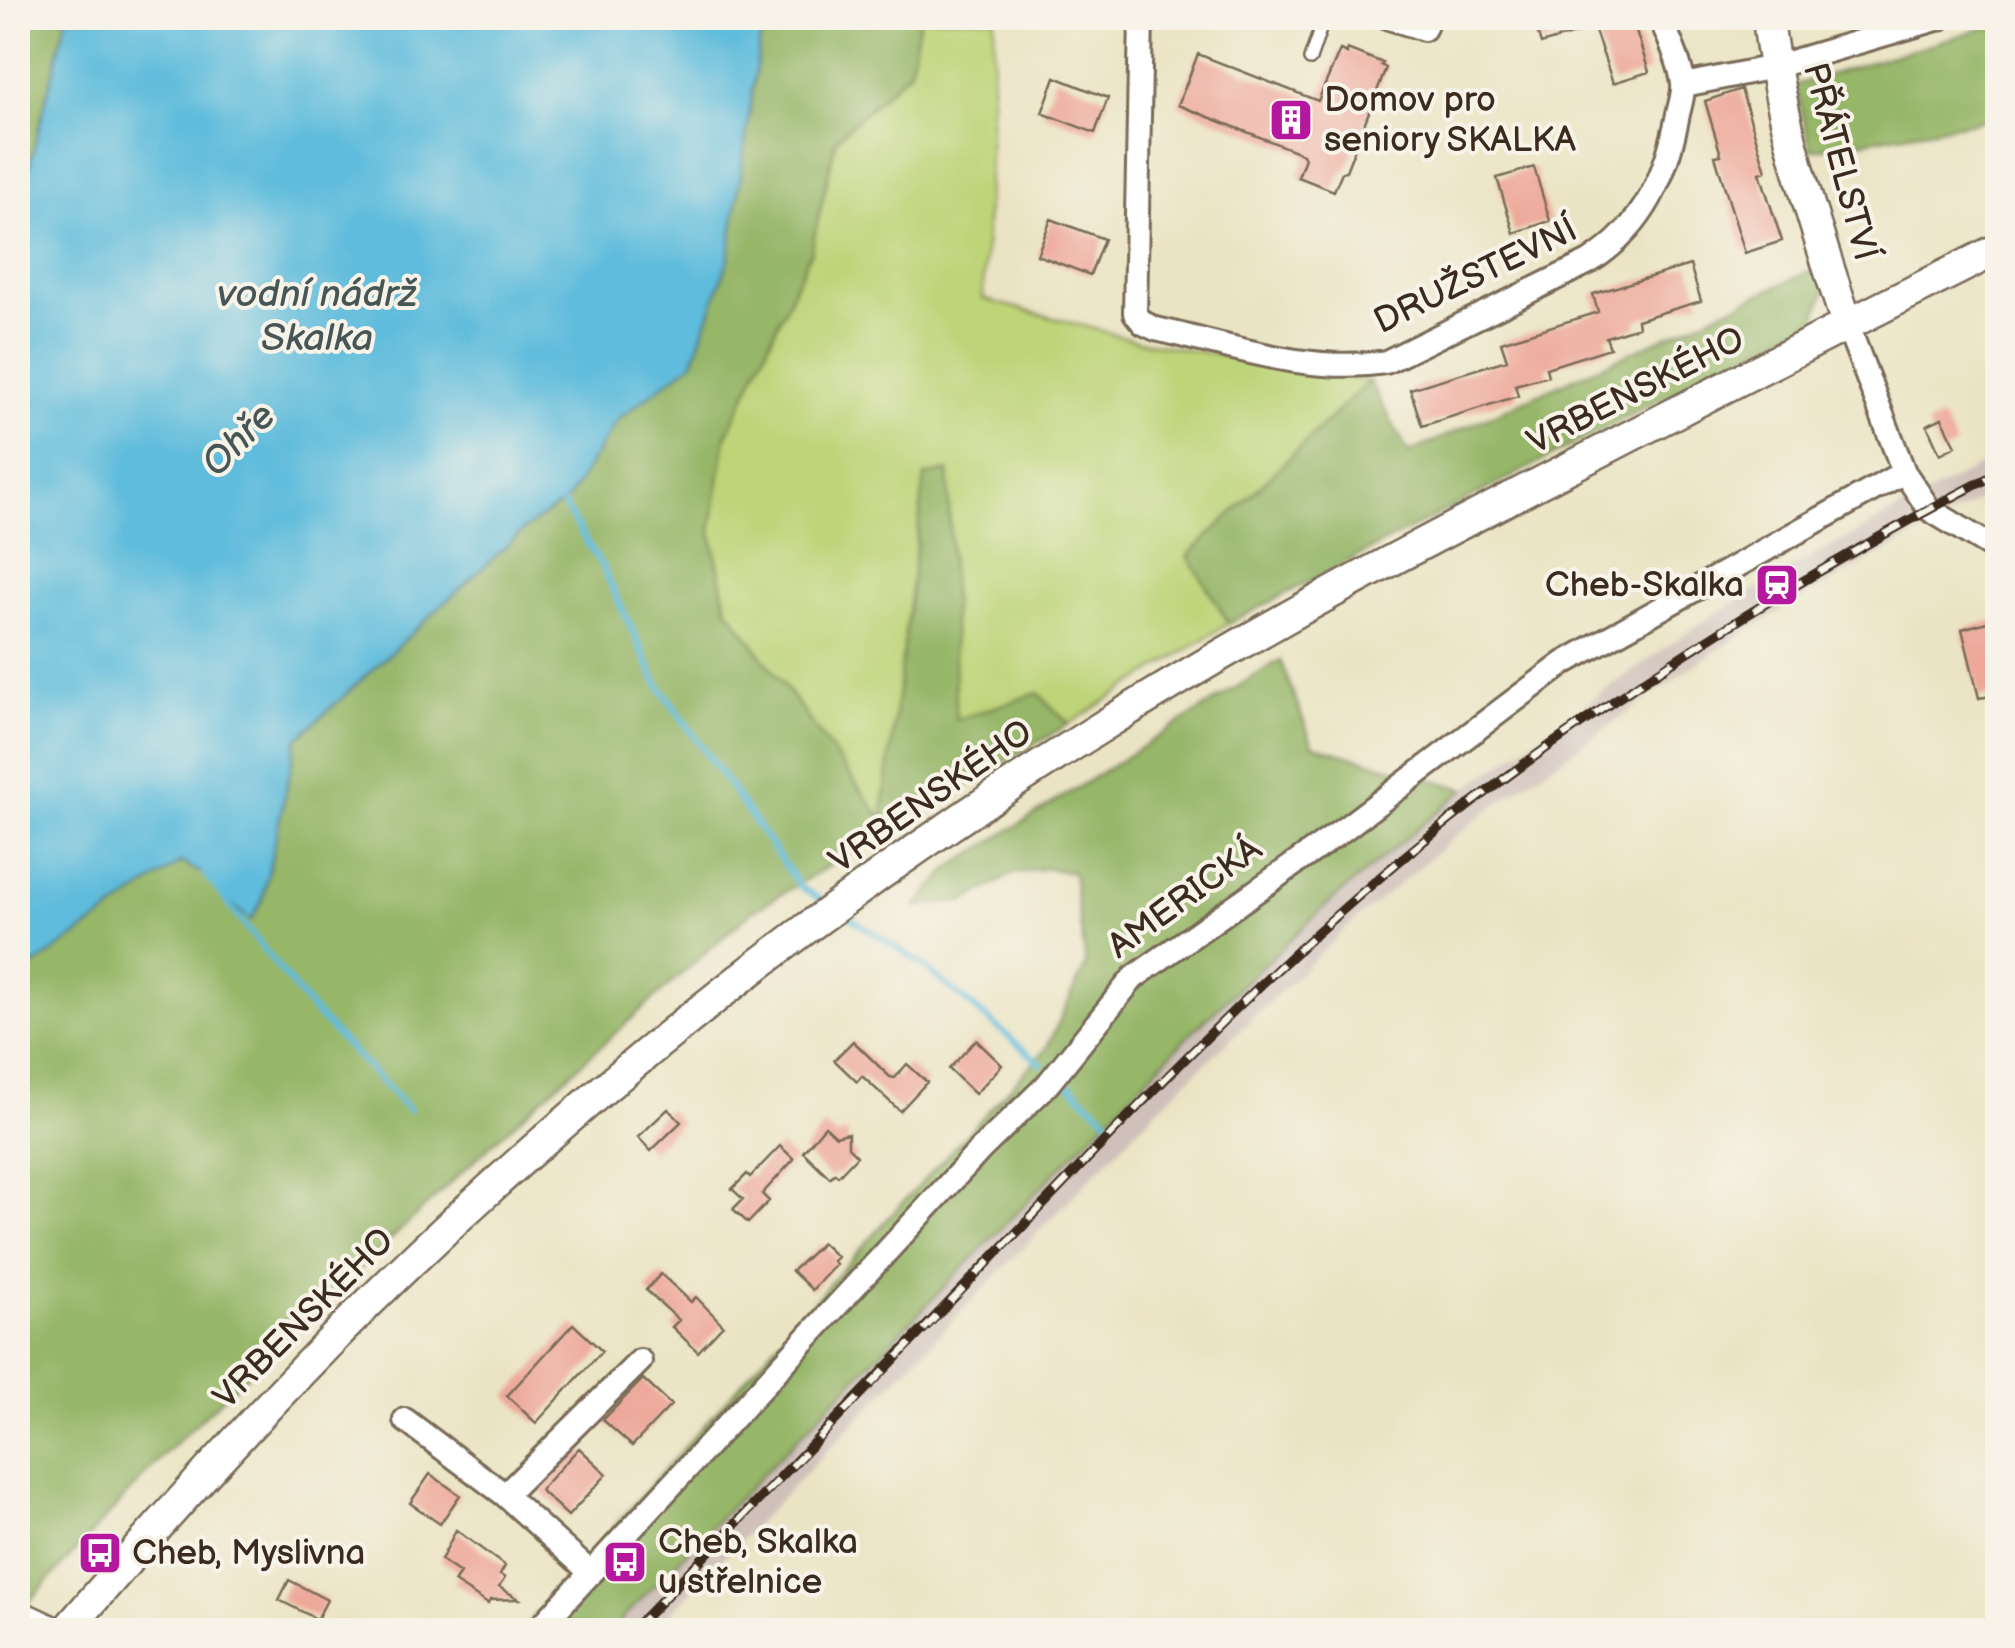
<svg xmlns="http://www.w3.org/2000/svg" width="2015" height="1648" font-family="'Balsamiq Sans',sans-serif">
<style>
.industrial{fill:#cfc0ba}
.green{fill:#bdd478;stroke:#7c7f4b;stroke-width:2.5}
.forest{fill:#96b668;stroke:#687043;stroke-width:2.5}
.water{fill:#5ebcdc;stroke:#4c737d;stroke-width:2.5}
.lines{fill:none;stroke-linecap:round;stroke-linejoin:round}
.stream{stroke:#5ebcdc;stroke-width:6}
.building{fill:#eda89a}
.lane-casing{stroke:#796b58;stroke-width:16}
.street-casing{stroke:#796b58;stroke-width:28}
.secondary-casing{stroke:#796b58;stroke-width:35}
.lane{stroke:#fff;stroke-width:11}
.street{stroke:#fff;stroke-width:22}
.secondary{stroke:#fff;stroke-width:30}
.rail-casing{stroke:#3b2a1e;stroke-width:10}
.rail{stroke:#f7f3e8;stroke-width:6;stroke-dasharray:19;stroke-linecap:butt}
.labels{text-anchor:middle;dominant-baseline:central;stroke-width:8;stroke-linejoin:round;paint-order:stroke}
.poi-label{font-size:35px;fill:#3b2a1e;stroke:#f7f3e8;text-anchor:start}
.street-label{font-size:35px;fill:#3b2a1e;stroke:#f7f3e8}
.water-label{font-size:38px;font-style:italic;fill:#465657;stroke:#f7f3e8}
</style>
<rect width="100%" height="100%" fill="#f7f3e8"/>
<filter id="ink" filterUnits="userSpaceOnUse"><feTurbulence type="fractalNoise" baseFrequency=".01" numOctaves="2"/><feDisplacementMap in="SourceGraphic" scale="20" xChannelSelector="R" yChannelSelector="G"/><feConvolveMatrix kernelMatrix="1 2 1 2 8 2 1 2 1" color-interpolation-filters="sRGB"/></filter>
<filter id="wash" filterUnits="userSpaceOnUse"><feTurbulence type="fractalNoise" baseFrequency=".0048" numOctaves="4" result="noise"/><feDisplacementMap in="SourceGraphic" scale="40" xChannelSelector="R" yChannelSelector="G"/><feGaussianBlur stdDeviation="2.25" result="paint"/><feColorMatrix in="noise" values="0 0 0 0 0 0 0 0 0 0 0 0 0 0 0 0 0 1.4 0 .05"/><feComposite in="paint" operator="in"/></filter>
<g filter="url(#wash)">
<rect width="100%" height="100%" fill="#ebe4c4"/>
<path class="industrial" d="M1997,456V490L1802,598L1712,653L1484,813L1351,924L1152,1114L654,1630H611L1130,1093L1331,901L1465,789L1695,627L1786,571Z"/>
<path class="green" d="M920,18H995L983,299L1139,341L1369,381L1189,555L1229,623L1069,724L1038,694L955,720L948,472L882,820L727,608L711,530L726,437L811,251L836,139L910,70Z"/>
<path class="forest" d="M18,18H67L18,210Z
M763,18H920L910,70L836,139L811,251L726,437L711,530L727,608L882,819L925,476L948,471L956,720L1038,693L1069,724L751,912L501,1135L167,1451L18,1614V977L181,862L210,878L222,897L251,919L262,900L297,739L526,528L568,499L617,420L693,362L729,258Z
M1997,24V118L1811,150L1795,85Z
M1837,259L1814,320L1229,623L1188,556L1369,381L1409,453Z
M1280,660L1313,745L1465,789L1331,901L1193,1031L611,1630H522L881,1226L1046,1049L1086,965L1073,873L1047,868L1013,874L965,901L916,906L950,868Z"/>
<path class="water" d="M67,18H763L729,258L693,362L617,420L568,499L526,528L297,739L262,901L251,920L222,897L210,878L181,862L18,977V210Z"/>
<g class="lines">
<path class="stream" d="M559,498L603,568L656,681L800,887L825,902
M204,873L310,1008L409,1110
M844,914L918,961L1041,1064
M1068,1084L1107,1118"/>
</g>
<g id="blocks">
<path class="building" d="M1533,18H1613V23L1632,18L1649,72L1613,83L1594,28L1541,44Z
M1347,49L1383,63L1381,65L1386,68L1346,171L1342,172L1334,191L1298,177L1305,158L1303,154L1178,105L1198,54L1318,101L1340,50L1347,53Z
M1055,77L1108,98L1095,133L1042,113Z
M1741,89L1766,171L1760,173L1782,241L1745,253L1715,156L1721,155L1705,101Z
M1534,167L1550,221L1514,233L1497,178Z
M1051,219L1104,239L1090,275L1037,255Z
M1690,265L1701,301L1637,320L1638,327L1606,337L1610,348L1546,368L1548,376L1515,385L1518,396L1422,426L1410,389L1507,360L1501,342L1598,312L1593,294Z
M1942,418L1956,446L1940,454L1927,425Z
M1998,619V695L1979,698L1962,629Z
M976,1040L1002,1065L975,1094L949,1069Z
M853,1041L890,1077L895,1078L907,1064L927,1082L900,1111L862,1076L857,1082L834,1060Z
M668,1109L681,1122L651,1151L638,1137Z
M825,1126L836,1136L848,1133V1147L857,1156L838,1176L835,1173L830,1178L803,1152Z
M780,1146L794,1159L762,1194L769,1201L748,1223L733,1209L743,1199L732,1189L747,1174L750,1177Z
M822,1243L837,1257L833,1261L836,1264L812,1290L792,1271Z
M661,1274L691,1302L696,1297L723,1325L698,1352L672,1327L679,1320L646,1290Z
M573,1324L602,1351L536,1423L507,1396Z
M643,1379L671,1405L632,1446L603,1420Z
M579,1448L607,1474L568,1516L540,1490Z
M430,1474L460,1495L440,1524L410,1503Z
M456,1530L505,1566L500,1575L505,1578L499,1587L519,1599L490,1600L488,1604L454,1582L460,1573L441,1560Z
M289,1580L327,1600L317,1619L279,1600Z"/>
</g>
</g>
<g filter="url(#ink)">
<use href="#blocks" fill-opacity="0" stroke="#796b58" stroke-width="2.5"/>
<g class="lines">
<defs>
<path id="lane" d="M1310,59L1324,18
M18,1605L65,1627"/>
<path id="street" d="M1141,18L1135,313L1143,323L1156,329C1231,346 1309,374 1386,362L1589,262C1644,227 1666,177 1678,114C1680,105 1684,93 1683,84C1681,62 1668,38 1661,18
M1389,18L1424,29L1428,18
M1684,85L1774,67L1940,18
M1847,324L1904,472L1929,509L1998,551
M405,1420L505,1495L591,1573
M505,1495L640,1361
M538,1630L981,1149L1047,1085L1133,978L1344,829L1564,663L1904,472"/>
<path id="secondary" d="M1768,18C1780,124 1814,223 1847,324
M67,1630C169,1512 274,1395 386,1286C600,1078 842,889 1095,731C1255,630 1422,543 1590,457C1725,387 1861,317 1998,249"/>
</defs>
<use href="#lane" class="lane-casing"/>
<use href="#street" class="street-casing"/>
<use href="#secondary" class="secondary-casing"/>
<use href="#lane" class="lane"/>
<use href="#street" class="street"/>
<use href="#secondary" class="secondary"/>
<defs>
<path id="rail" d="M633,1630C763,1496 893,1362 1022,1227C1165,1077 1311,925 1477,799C1641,675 1815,568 1998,473"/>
</defs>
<use href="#rail" class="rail-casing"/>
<use href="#rail" class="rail"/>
</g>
</g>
<defs>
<symbol id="building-square" viewBox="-11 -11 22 22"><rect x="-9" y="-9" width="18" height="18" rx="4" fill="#b5179e" stroke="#f7f3e8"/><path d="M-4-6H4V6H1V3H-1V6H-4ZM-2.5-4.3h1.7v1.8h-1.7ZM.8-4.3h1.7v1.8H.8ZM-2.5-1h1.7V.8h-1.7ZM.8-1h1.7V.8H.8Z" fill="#fff"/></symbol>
<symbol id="station-square" viewBox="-11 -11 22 22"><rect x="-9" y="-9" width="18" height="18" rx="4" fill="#b5179e" stroke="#f7f3e8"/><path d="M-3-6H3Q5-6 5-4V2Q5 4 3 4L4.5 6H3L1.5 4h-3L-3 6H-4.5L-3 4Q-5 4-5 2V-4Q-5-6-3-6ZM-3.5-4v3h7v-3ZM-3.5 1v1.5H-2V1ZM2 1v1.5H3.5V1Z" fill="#fff"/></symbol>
<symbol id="bus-square" viewBox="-11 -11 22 22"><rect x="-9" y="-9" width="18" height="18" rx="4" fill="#b5179e" stroke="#f7f3e8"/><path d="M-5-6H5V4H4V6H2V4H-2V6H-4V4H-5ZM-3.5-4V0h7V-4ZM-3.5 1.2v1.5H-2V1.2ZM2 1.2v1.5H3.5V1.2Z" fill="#fff"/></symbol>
</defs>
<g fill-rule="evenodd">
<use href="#building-square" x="1266" y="95" width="50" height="50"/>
<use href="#station-square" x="1752" y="560" width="50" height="50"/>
<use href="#bus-square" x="75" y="1528" width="50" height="50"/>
<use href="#bus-square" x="600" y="1537" width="50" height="50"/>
</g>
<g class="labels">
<g class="poi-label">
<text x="1324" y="100">Domov pro<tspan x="1324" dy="40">seniory SKALKA</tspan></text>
<text x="1744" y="585" text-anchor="end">Cheb-Skalka</text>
<text x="658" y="1542">Cheb, Skalka<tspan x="658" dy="40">u střelnice</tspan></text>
<text x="132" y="1553">Cheb, Myslivna</text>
</g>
<g class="street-label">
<text transform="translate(1840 162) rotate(75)">PŘÁTELSTVÍ</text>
<text transform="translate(1476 276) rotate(-26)">DRUŽSTEVNÍ</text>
<text transform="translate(1636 391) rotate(-27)">VRBENSKÉHO</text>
<text transform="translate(931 797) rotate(-35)">VRBENSKÉHO</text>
<text transform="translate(1185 898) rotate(-36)">AMERICKÁ</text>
<text transform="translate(304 1319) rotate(-45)">VRBENSKÉHO</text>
</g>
<g class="water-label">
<text x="317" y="294">vodní nádrž<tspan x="317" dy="44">Skalka</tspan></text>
<text transform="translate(239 440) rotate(-45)">Ohře</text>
</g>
</g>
<rect width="2015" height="1648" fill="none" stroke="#f7f3e8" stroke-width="60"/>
</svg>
